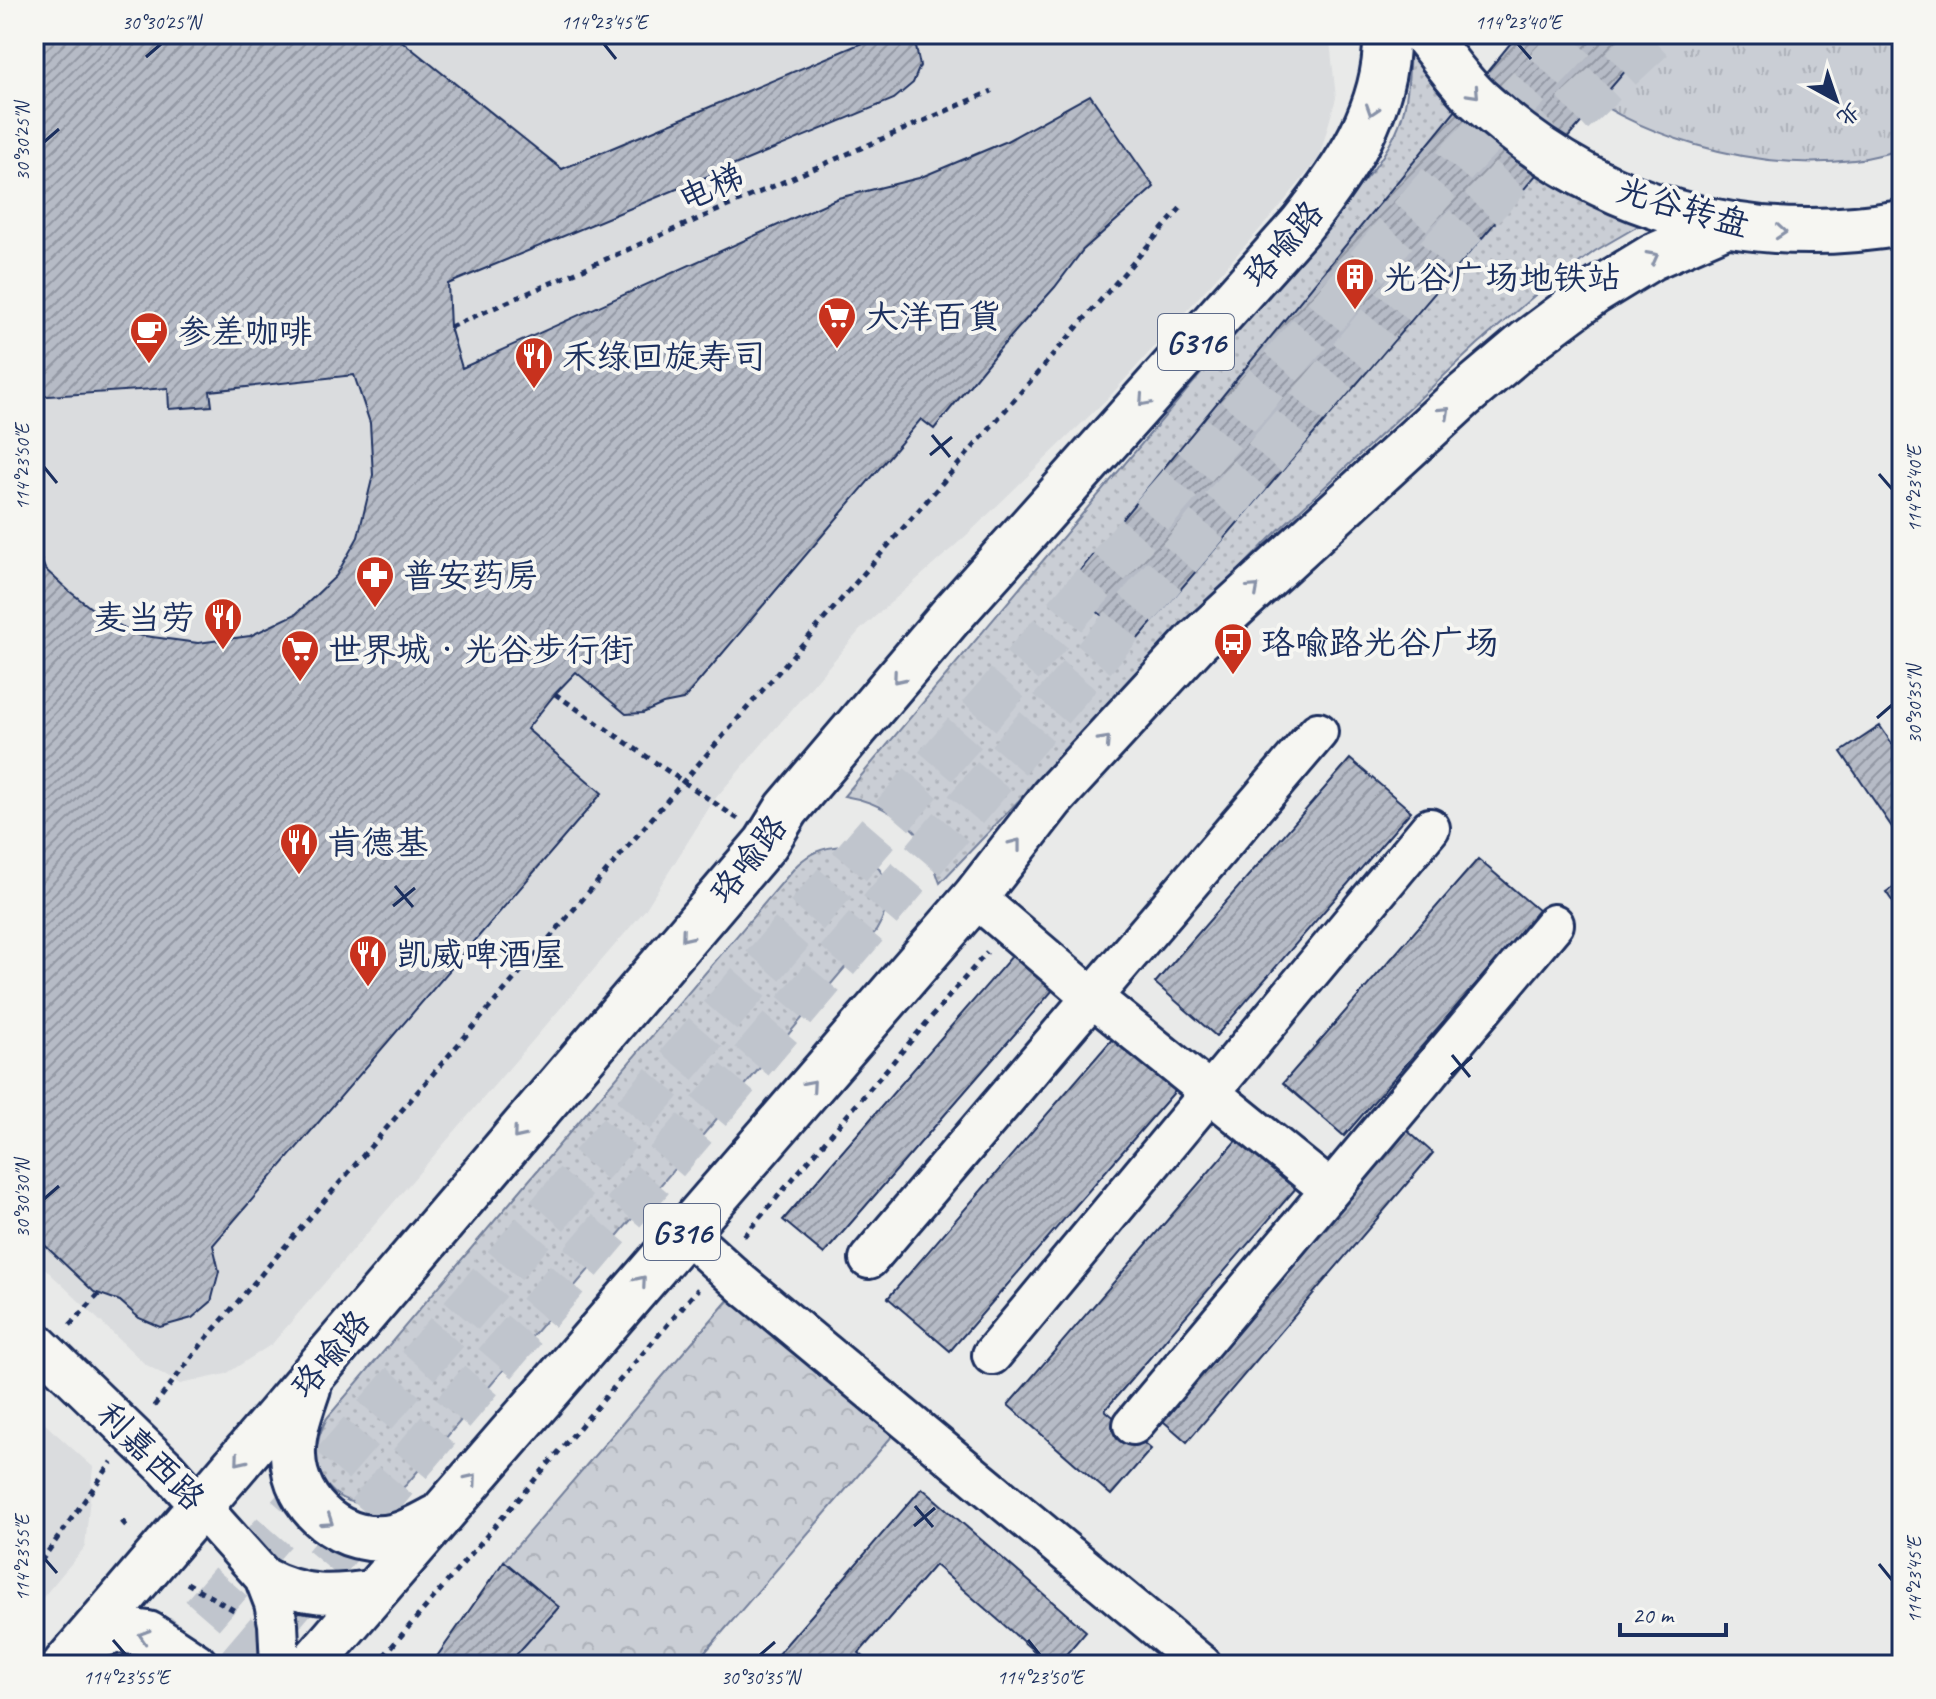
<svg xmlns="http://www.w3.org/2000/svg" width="1936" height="1699" font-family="Caveat,'LXGW WenKai TC',sans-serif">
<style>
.built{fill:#dadcde}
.grass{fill:url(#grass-dots);stroke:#727e9a;stroke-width:2}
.forest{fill:url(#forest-crowns);stroke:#727e9a;stroke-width:2}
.park{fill:url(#park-tufts);stroke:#727e9a;stroke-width:2}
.building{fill:url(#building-hatch);stroke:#1b2f5e;stroke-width:2}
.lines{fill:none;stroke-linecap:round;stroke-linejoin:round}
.highway-tunnel{stroke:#c0c5cd;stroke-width:44;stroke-dasharray:44 22;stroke-linecap:butt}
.minor-casing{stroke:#1b2f5e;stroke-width:44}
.highway-casing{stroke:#1b2f5e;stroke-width:50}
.path{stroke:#1b2f5e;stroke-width:5;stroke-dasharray:6 6;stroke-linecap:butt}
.minor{stroke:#f6f6f2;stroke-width:38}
.highway{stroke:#f6f6f2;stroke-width:44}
.oneway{stroke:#8892a8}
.ticks{fill:none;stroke:#1b2f5e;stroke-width:3}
.labels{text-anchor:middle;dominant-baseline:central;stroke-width:8;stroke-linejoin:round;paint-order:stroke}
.shield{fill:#f6f6f2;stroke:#5d6b8a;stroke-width:2}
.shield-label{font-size:32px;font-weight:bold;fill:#1b2f5e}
.street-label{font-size:34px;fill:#1b2f5e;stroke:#f6f6f2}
.poi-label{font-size:34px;fill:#1b2f5e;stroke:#f6f6f2;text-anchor:start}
.neatline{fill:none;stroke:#1b2f5e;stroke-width:3}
.ticks-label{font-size:20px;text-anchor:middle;fill:#1b2f5e}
</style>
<defs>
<pattern id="grass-dots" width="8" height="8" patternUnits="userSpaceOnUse" patternTransform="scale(2)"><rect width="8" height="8" fill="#caced5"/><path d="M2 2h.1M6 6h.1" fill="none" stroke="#adb1b9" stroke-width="1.8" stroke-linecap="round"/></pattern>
<pattern id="forest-crowns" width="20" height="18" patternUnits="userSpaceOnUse" patternTransform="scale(2)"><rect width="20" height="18" fill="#caced5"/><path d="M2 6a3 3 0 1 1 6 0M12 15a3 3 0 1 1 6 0" fill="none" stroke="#adb1b9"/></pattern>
<pattern id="park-tufts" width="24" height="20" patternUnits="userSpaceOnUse" patternTransform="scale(2)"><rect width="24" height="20" fill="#caced5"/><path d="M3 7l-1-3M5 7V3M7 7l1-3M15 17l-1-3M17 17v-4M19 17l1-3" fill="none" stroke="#adb1b9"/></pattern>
<pattern id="building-hatch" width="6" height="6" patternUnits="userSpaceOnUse" patternTransform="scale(2)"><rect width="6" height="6" fill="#b6bbc6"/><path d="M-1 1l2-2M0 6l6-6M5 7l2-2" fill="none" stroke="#9398a4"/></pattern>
</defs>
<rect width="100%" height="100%" fill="#e9eae9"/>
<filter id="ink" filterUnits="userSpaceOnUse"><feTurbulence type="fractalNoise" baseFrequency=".0125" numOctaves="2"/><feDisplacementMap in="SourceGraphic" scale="16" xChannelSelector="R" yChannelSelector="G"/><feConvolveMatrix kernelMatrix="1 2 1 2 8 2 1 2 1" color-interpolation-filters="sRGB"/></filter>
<g filter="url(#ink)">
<path class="built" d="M34,34H1327L1330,41L1336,98L1319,158L1278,209L1111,395L969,533L860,630L714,800L645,910L272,1344L226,1374L180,1384L145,1364L34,1258Z
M34,1414L93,1467L85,1547L34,1608Z"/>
<path class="grass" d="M1410,42L1513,153L1551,183L1645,222L1595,251L1534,296L1478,344L1270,538L940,883C936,873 934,863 930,853C915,821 876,801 844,796L1373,170C1408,122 1408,100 1410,42Z
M841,846C885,857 900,891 876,931L406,1485C355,1532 292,1481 327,1418L797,865C811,852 822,848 841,846Z"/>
<path class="forest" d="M742,1284L906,1420L694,1665H507L558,1607L504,1561Z"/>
<path class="park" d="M1515,34H1902V150C1886,153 1870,158 1854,160C1752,172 1634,137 1555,73C1541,61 1528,47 1515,34Z"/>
<path class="building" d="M34,34H397L398,38L562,169L869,40L901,35L916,47L920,66L913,83L894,99L448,284L450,327L462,368L838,198L919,178L1005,142L1090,95L1154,187L1083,250L1055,287L997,352L934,429L921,419L683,700L663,704L643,713L626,714L576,672L555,694L527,729L602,793L213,1245L219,1271L211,1302L192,1318L160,1327L139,1318L120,1301L94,1292L34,1235V542L45,569L69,591L100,615L137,635L198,643L250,636L296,614L336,576L358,537L373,475L370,423L354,375L210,391L212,406L169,409L168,388L34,397Z
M1518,34H1657L1137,640L1065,589Z
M1880,726L1902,758V842L1841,752Z
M1350,759L1411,811L1216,1036L1155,983Z
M1478,859L1539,911L1344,1136L1283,1083Z
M1902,881V915L1886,892Z
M1032,933L1072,968L824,1254L783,1220Z
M1127,1022L1189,1075L950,1351L888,1298Z
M1251,1123L1309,1173L1105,1410L1151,1449L1111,1495L1008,1405Z
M1402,1126L1433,1153L1187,1442L1156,1415Z
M922,1488L1086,1631L1057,1665H1050L935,1565L859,1653L873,1665H790L778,1654Z
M504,1561L559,1607L507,1665H431Z"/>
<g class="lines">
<path class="highway-tunnel" d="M159,1665L1461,158L1580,34
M239,1665L1429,264L1553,132L1658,34"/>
<defs>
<path id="minor" d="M975,897L1092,997L1329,1189
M684,1231L742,1284L1202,1665
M869,1259L1318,732
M34,1340L166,1468L264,1577L274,1603L278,1624L280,1665
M992,1355L1430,828
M1133,1425L1554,924
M264,1577C304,1598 333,1596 376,1589"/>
<path id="highway" d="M1424,34C1442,55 1458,81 1479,100C1597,209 1744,250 1902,223
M308,1388C301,1409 292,1432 293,1455C294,1506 344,1549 396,1536C410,1532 422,1525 435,1518
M88,1639L118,1630L148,1634L195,1665
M65,1665L766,843L787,809L949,618L1301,225C1345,170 1388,108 1386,34
M311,1665L975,897L1052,798L1197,641L1461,398L1526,343L1593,293L1652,257L1723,226"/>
</defs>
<use href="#minor" class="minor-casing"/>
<use href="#highway" class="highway-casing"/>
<path class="path" d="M450,327L992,91
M555,694L738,819
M744,1236L987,952
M70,1325L99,1294
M154,1406L205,1340L683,782L1184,204
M122,1521L130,1530
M34,1571L112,1462
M187,1583L237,1612
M376,1665L698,1289"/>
<use href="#minor" class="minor"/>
<use href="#highway" class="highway"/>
</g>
<defs><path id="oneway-chevron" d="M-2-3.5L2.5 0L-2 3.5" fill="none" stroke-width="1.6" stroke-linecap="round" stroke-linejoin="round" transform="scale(2)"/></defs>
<g class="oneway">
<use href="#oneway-chevron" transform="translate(1474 93) rotate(47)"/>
<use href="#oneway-chevron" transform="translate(1372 110) rotate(108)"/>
<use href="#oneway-chevron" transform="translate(1781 232) rotate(5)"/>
<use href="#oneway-chevron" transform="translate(1653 257) rotate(-28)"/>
<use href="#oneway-chevron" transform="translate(1144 401) rotate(132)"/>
<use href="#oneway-chevron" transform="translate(1445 412) rotate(-43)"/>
<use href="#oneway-chevron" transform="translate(1254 589) rotate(-42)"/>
<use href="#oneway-chevron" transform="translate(898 678) rotate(130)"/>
<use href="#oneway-chevron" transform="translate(1105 741) rotate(-47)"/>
<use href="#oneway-chevron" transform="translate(1016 844) rotate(-52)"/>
<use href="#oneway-chevron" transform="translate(686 936) rotate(130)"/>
<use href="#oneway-chevron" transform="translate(811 1085) rotate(-49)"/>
<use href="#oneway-chevron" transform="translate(518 1134) rotate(130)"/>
<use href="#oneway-chevron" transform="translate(641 1281) rotate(-50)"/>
<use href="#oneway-chevron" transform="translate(240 1460) rotate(130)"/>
<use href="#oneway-chevron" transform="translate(472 1479) rotate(-50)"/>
<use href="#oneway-chevron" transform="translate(328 1521) rotate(34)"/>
<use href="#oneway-chevron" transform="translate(144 1636) rotate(-162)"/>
</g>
</g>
<path class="ticks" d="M604,44L616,59M1518,44L1531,59M146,57L161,44M44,142L59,129M932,435L950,457M930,455L952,437M44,467L57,483M1879,474L1892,489M1877,718L1892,705M395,886L413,907M393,906L415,888M1452,1055L1470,1077M1451,1075L1472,1057M44,1199L59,1186M915,1506L933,1527M914,1526L935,1508M44,1558L57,1573M1879,1564L1892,1580M113,1640L126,1655M1028,1640L1040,1655M760,1655L775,1642"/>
<defs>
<symbol id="building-pin" viewBox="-11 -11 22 30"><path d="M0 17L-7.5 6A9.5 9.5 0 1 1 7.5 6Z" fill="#c8321e" stroke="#f6f6f2"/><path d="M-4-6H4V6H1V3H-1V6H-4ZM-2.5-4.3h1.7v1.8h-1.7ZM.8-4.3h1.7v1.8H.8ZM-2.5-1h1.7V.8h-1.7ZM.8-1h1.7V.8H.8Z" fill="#fff"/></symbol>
<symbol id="supermarket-pin" viewBox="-11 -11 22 30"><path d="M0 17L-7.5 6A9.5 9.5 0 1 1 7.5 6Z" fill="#c8321e" stroke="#f6f6f2"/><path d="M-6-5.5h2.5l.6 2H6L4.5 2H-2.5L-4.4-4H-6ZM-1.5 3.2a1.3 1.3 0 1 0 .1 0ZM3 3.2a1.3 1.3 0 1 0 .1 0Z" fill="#fff"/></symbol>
<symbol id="cafe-pin" viewBox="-11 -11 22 30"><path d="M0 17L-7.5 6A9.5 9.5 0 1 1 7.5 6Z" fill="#c8321e" stroke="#f6f6f2"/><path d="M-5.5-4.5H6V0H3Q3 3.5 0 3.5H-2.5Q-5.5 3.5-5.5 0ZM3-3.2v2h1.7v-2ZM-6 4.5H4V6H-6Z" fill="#fff"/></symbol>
<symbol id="restaurant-pin" viewBox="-11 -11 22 30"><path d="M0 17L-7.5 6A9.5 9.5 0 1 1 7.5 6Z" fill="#c8321e" stroke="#f6f6f2"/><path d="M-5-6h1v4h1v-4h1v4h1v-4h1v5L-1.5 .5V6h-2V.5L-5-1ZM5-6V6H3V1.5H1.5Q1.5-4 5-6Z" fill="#fff"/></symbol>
<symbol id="pharmacy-pin" viewBox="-11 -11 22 30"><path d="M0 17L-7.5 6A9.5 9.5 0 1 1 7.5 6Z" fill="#c8321e" stroke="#f6f6f2"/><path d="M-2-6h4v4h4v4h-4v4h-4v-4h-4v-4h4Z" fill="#fff"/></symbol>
<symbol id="bus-pin" viewBox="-11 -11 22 30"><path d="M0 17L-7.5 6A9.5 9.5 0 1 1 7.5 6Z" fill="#c8321e" stroke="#f6f6f2"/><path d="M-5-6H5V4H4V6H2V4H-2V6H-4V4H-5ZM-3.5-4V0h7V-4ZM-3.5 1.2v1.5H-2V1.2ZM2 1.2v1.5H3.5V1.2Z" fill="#fff"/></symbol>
</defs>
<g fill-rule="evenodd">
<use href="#building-pin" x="1333" y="255" width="44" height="60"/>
<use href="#supermarket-pin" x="815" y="294" width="44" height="60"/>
<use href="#cafe-pin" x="127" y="309" width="44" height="60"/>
<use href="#restaurant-pin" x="512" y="334" width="44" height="60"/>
<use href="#pharmacy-pin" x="353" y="553" width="44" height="60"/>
<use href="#restaurant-pin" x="201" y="595" width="44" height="60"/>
<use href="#bus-pin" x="1211" y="620" width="44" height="60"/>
<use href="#supermarket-pin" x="278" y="627" width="44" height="60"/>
<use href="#restaurant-pin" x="277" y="820" width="44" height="60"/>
<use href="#restaurant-pin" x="346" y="932" width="44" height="60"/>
</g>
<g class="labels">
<g class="shield">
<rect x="1158" y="314" width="76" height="56" rx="6"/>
<rect x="644" y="1204" width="76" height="56" rx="6"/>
</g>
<g class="shield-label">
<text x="1196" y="342">G316</text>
<text x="682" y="1232">G316</text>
</g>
<g class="street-label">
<text transform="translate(711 187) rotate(-24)">电梯</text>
<text transform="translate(1683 207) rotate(16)">光谷转盘</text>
<text transform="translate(1283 244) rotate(-49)">珞喻路</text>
<text transform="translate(748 859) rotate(-52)">珞喻路</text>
<text transform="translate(330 1354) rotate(-50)">珞喻路</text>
<text transform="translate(151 1456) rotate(45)">利嘉西路</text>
</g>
<g class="poi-label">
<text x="1383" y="277">光谷广场地铁站</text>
<text x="865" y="316">大洋百貨</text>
<text x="177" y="331">参差咖啡</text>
<text x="562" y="356">禾绿回旋寿司</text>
<text x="403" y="575">普安药房</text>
<text x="195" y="617" text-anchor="end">麦当劳</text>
<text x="1261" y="642">珞喻路光谷广场</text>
<text x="328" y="649">世界城．光谷步行街</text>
<text x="327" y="842">肯德基</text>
<text x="396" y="954">凯威啤酒屋</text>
</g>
</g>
<rect width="1936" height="1699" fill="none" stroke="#f6f6f2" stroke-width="88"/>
<g transform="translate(1836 100) rotate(140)" stroke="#f6f6f2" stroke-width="6" paint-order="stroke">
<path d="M0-6L14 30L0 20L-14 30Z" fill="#1b2f5e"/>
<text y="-12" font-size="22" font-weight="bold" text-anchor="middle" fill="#1b2f5e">北</text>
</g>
<path d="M1620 1623v12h106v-12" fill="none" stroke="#1b2f5e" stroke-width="4"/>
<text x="1632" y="1623" font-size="24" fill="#1b2f5e" stroke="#f6f6f2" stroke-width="6" paint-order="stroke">20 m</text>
<rect x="44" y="44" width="1848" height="1611" class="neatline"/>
<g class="ticks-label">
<text x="161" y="29">30°30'25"N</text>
<text x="604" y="29">114°23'45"E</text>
<text x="1518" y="29">114°23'40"E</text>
<text transform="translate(22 142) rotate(-90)" y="7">30°30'25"N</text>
<text transform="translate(22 467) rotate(-90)" y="7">114°23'50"E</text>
<text transform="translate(1914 489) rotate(-90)" y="7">114°23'40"E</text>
<text transform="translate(1914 705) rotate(-90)" y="7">30°30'35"N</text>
<text transform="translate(22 1199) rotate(-90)" y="7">30°30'30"N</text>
<text transform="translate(22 1558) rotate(-90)" y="7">114°23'55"E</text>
<text transform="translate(1914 1580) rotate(-90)" y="7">114°23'45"E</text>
<text x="126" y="1684">114°23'55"E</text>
<text x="760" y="1684">30°30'35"N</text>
<text x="1040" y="1684">114°23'50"E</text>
</g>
</svg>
